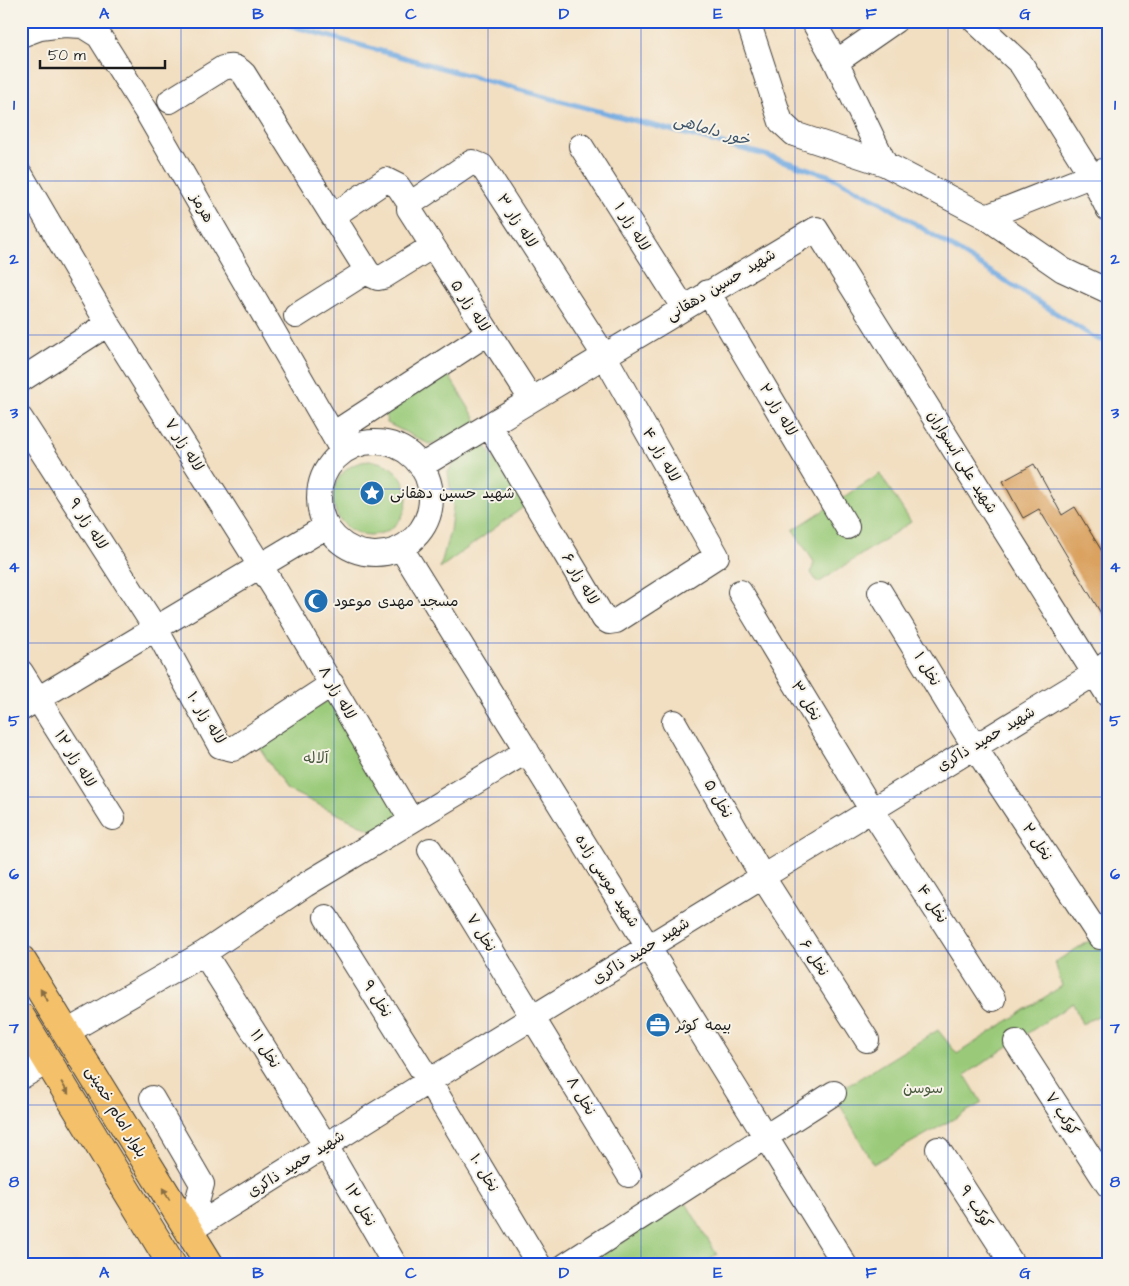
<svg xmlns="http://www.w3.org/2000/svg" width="1129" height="1286" font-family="'Architects Daughter','Playpen Sans Arabic',sans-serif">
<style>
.green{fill:#9aca79;stroke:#5b734a}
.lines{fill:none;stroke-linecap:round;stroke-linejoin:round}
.stream{stroke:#73abe2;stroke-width:5}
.building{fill:#daa15f}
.minor-casing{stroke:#3c3935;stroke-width:26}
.major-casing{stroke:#3c3935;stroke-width:30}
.minor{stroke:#fff;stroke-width:24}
.major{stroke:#f4c16b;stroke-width:28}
.oneway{fill:#886e44}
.grid{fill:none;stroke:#1d4ed8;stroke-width:1;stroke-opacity:0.55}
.labels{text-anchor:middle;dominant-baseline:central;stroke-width:4;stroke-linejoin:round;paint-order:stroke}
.street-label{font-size:15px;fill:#1c1c1c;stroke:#f7f3e8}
.poi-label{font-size:15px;fill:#1c1c1c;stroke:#f7f3e8;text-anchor:start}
.park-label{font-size:15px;fill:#48593d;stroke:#f7f3e8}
.water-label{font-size:16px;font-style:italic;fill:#3f556b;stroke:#f7f3e8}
.neatline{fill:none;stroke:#1d4ed8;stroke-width:2}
.grid-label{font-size:16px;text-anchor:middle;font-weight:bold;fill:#1d4ed8}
</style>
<rect width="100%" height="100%" fill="#f7f3e8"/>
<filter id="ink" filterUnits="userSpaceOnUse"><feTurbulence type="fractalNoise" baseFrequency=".02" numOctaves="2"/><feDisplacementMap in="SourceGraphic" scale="10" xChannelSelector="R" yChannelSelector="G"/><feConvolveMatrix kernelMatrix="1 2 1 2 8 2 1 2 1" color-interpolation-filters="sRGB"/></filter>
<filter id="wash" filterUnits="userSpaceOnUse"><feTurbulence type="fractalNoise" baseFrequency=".0096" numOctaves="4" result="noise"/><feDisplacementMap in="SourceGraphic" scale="20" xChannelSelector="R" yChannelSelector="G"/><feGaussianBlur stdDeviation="1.12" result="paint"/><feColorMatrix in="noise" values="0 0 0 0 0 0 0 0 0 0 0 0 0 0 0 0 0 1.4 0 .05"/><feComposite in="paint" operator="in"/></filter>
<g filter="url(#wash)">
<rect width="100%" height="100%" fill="#f2dec0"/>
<path class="green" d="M446,371L477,421L445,440L429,444L387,423L385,412Z
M485,445L525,506L440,568L450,531L453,507L448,472L458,459Z
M333 498a37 37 0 1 1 74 0a37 37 0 1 1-74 0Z
M880,474L911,522L818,583L811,573L814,562L793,530Z
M328,700L402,819L377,833L286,789L258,745Z
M1108,929V1011L1082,1024L1073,1003L965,1075L982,1103L873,1164L834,1094L938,1030L957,1054L1062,986L1055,962Z
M686,1203L717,1255L702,1265H593L591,1261Z"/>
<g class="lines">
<path class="stream" d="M274,21L538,95L765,155L830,176L881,202L1095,338L1108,342"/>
</g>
<g id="blocks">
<path class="building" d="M1034,464L1062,515L1075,507L1108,561V625L1039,509L1023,518L1003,481Z"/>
</g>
</g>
<g filter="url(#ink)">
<use href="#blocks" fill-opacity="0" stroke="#3c3935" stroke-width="1"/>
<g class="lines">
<defs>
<path id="minor" d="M748,21L781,122L794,134L885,164L986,217L1063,270L1108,291
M813,21L836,62L885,164
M975,21L1021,64L1091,175L1108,209
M21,35L40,28L64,25L83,26L99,36L148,114L343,452
M836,62L895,21
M170,101L223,68C232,65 237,67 244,74L369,274L378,278L383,277L431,247
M581,146L683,307
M21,175L108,324L278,594L411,820
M333,216L386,180L398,186L410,204
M986,217L1108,169
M708,292L847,527
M296,316L367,271
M21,380L108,324
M21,419L156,629L220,746L233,749L332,684
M489,425L604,619L609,622L616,621L717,556L604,355L482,166L472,162L410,204L409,209L531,399
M333,434L488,333
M319 498a56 56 0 1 1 112 0a56 56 0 1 1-112 0Z
M421,466L816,229L1108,695
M401,548L845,1265
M740,592L871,809L993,999
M880,592L974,746L1100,937
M21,672L113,818
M21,709L327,526
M674,722L762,876L867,1040
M430,850L629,1175
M326,917L429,1081L539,1265
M204,953L326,1146L395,1265
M67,1032L204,953L305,885L527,751
M1016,1042L1108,1185
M21,1077L49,1061
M152,1098L202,1184L189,1231
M938,1149L1013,1265
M189,1231L429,1081L1094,674L1108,663
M566,1265L834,1093"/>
<path id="major" d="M21,959L210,1265
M21,1017L172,1265"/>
</defs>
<use href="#minor" class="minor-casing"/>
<use href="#major" class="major-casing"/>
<use href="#minor" class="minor"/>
<use href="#major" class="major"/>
</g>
<defs><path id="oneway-solid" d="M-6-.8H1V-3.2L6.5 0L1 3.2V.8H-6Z" transform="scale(1.25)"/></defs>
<g class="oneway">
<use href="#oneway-solid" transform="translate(44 995) rotate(-122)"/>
<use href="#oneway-solid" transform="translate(65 1088) rotate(59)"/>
<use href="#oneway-solid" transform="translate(166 1194) rotate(-121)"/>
</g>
</g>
<path class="grid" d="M181,21V1265M334,21V1265M488,21V1265M641,21V1265M795,21V1265M948,21V1265M21,181H1108M21,335H1108M21,489H1108M21,643H1108M21,797H1108M21,951H1108M21,1105H1108"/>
<defs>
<symbol id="sight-disc" viewBox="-11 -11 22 22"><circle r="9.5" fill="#1f6fb2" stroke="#f7f3e8"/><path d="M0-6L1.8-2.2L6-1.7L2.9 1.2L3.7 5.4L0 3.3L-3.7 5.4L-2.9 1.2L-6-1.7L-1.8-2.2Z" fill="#fff"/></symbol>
<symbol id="mosque-disc" viewBox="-11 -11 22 22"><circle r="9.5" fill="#1f6fb2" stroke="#f7f3e8"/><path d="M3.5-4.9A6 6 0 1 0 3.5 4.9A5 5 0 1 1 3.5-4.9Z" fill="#fff"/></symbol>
<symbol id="office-disc" viewBox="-11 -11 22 22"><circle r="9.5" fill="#1f6fb2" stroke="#f7f3e8"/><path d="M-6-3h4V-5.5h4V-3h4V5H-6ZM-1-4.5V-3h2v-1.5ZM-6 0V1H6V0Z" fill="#fff"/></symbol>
</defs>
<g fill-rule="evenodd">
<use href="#sight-disc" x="358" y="479" width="28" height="28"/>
<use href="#mosque-disc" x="302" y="587" width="28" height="28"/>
<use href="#office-disc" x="644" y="1011" width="28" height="28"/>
</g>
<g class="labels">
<g class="street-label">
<text transform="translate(202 208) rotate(60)">هرمز</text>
<text transform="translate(517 221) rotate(57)">لاله زار ۳</text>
<text transform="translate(632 227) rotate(58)">لاله زار ۱</text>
<text transform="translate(721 285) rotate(-31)">شهید حسین دهقانی</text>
<text transform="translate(470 306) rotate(57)">لاله زار ۵</text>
<text transform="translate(778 410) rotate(59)">لاله زار ۲</text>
<text transform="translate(184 445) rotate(58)">لاله زار ۷</text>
<text transform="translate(661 455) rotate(60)">لاله زار ۴</text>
<text transform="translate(962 462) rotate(58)">شهید علی آبسواران</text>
<text transform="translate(88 524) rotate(57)">لاله زار ۹</text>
<text transform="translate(580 579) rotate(59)">لاله زار ۶</text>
<text transform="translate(927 669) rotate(59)">نخل ۱</text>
<text transform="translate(337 693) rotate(60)">لاله زار ۸</text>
<text transform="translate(806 701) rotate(59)">نخل ۳</text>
<text transform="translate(206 718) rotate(58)">لاله زار ۱۰</text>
<text transform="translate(986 739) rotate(-31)">شهید حمید ذاکری</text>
<text transform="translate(75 759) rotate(58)">لاله زار ۱۲</text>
<text transform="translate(718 799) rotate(60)">نخل ۵</text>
<text transform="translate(1037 842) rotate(57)">نخل ۲</text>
<text transform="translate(607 881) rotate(58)">شهید موسی زاده</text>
<text transform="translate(932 904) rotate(57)">نخل ۴</text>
<text transform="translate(481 933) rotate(58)">نخل ۷</text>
<text transform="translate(641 951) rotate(-32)">شهید حمید ذاکری</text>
<text transform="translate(814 958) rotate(57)">نخل ۶</text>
<text transform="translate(377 999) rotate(58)">نخل ۹</text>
<text transform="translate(265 1049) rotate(58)">نخل ۱۱</text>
<text transform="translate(581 1096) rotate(59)">نخل ۸</text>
<text transform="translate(116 1112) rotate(59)">بلوار امام خمینی</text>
<text transform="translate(1062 1114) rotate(57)">کوکب ۷</text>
<text transform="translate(296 1164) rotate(-32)">شهید حمید ذاکری</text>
<text transform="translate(484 1173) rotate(59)">نخل ۱۰</text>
<text transform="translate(360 1205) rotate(60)">نخل ۱۲</text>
<text transform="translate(976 1207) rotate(57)">کوکب ۹</text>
</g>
<g class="poi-label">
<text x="390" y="493">شهید حسین دهقانی</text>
<text x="334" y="601">مسجد مهدی موعود</text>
<text x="676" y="1025">بیمه کوثر</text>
</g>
<g class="park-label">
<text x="316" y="758">آلاله</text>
<text x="923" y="1088">سوسن</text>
</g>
<g class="water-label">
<text transform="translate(712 130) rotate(16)">خور داماهی</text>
</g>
</g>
<rect width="1129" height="1286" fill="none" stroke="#f7f3e8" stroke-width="55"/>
<path d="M40 60v8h125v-8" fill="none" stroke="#1c1c1c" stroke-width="2.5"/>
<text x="48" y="60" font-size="15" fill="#1c1c1c" stroke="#f7f3e8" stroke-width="4" paint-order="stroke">50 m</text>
<rect x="28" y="28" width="1074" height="1230" class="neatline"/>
<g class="grid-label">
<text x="104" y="19">A</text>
<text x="258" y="19">B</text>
<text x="411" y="19">C</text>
<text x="564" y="19">D</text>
<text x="718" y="19">E</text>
<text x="871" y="19">F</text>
<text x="1025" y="19">G</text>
<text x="14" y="110">1</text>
<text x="1115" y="110">1</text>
<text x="14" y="264">2</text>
<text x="1115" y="264">2</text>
<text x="14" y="418">3</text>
<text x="1115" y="418">3</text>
<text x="14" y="572">4</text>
<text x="1115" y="572">4</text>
<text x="14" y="726">5</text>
<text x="1115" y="726">5</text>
<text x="14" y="879">6</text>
<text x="1115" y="879">6</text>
<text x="14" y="1033">7</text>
<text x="1115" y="1033">7</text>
<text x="14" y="1187">8</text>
<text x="1115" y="1187">8</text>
<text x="104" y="1278">A</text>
<text x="258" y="1278">B</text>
<text x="411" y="1278">C</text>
<text x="564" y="1278">D</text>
<text x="718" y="1278">E</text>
<text x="871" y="1278">F</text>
<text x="1025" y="1278">G</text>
</g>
</svg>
